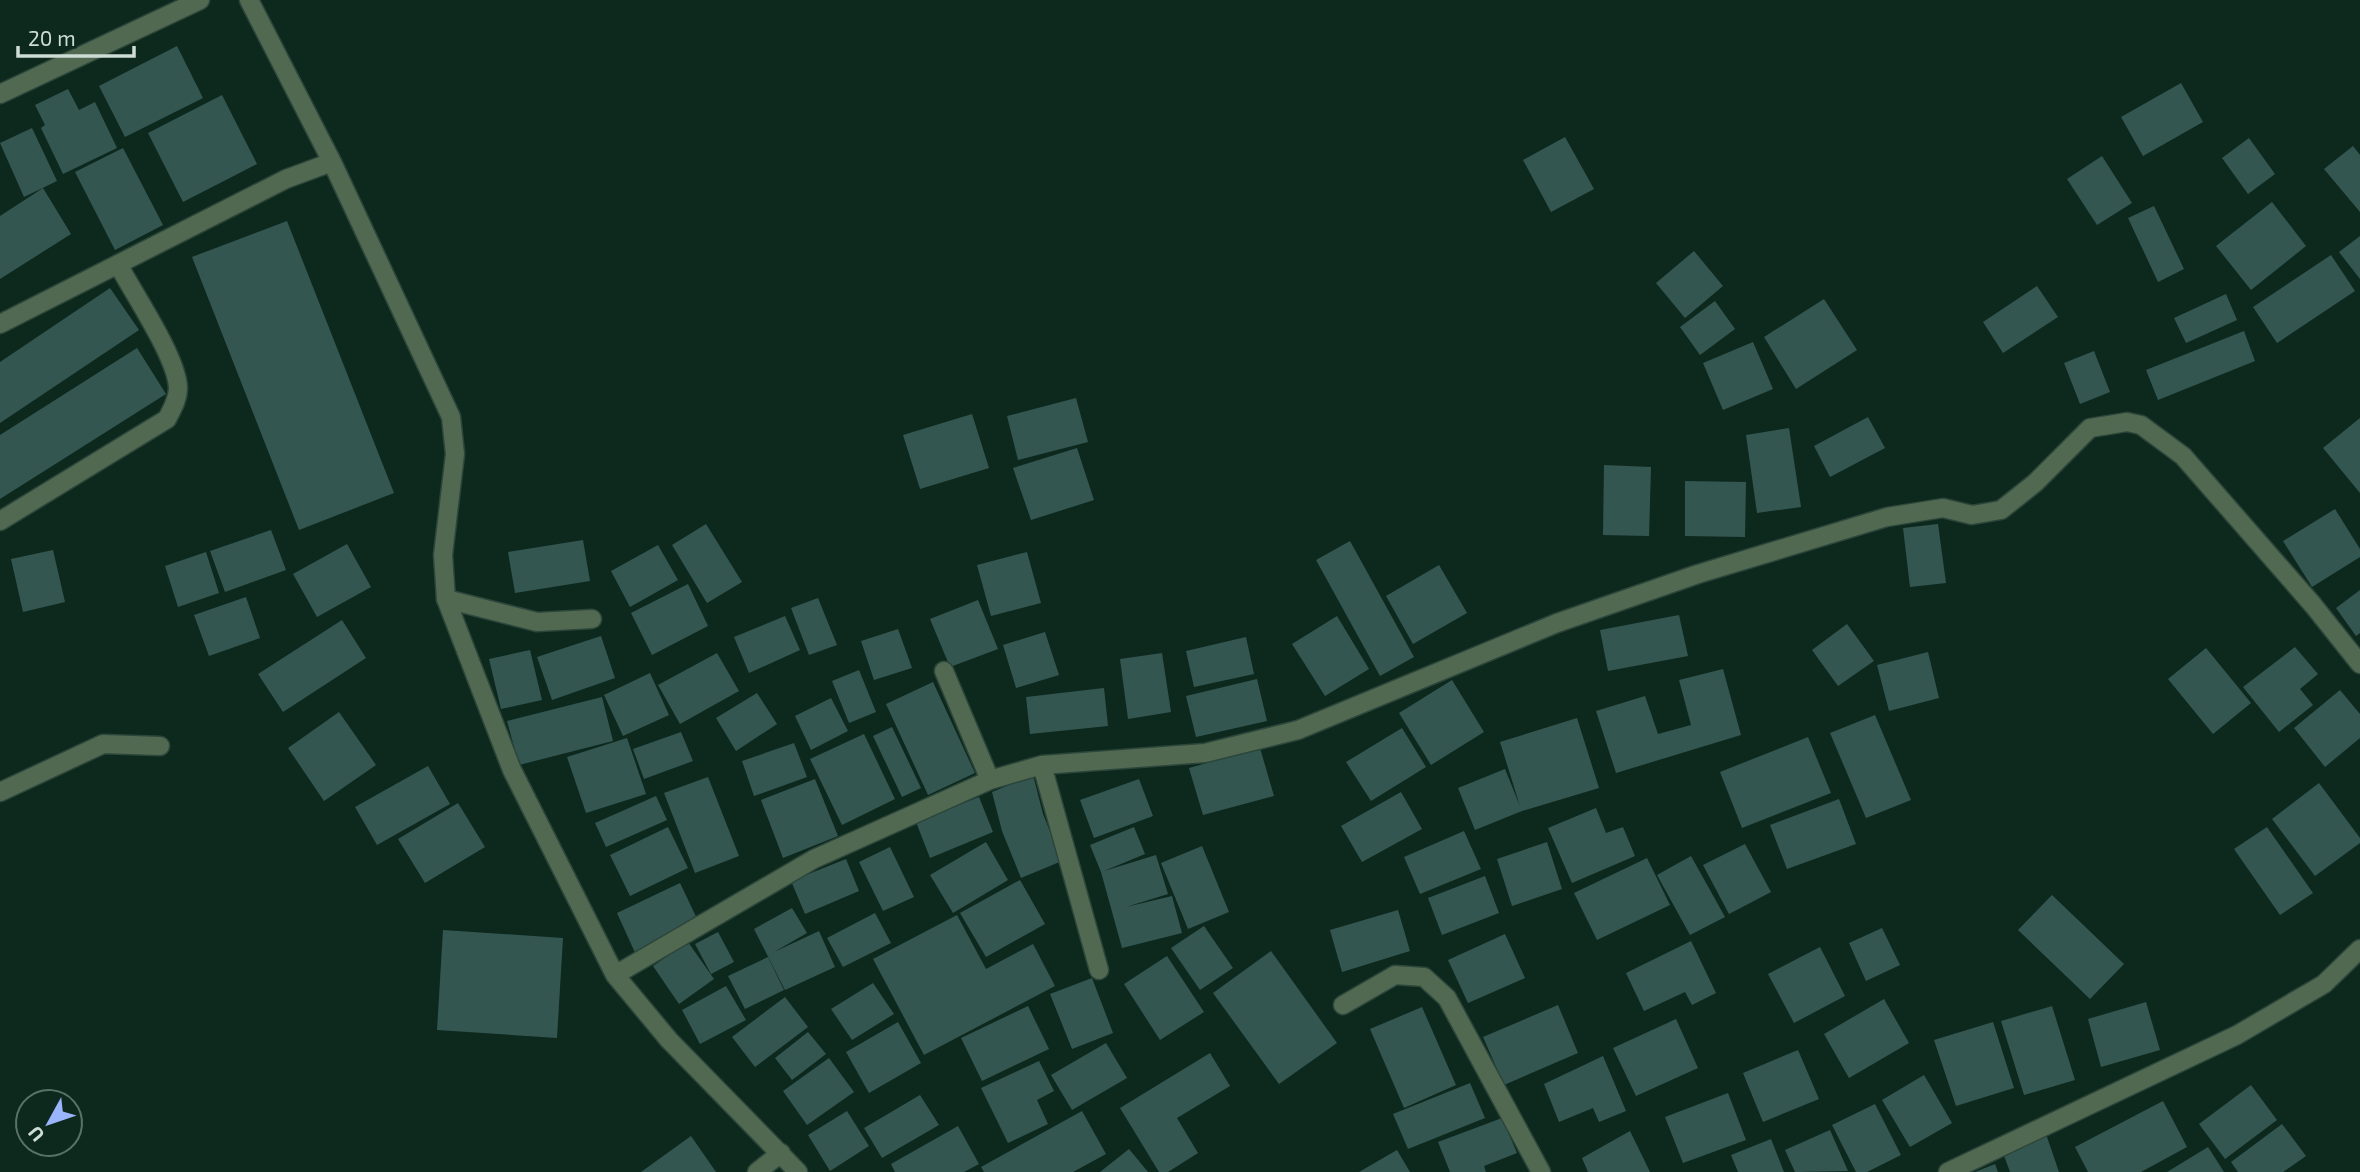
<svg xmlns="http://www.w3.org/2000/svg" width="2360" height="1172" font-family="'Exo 2',sans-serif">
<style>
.building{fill:#345651}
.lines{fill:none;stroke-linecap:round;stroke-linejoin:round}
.service-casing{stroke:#2c463b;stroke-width:21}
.minor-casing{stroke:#2c463b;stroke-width:21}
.service{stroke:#526951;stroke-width:18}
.minor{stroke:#526951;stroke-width:18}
</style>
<rect width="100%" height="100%" fill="#0d291e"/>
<path class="building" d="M177,46L203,98L125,137L99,86Z
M2181,83L2203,122L2143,156L2121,117Z
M68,89L79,110L95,102L117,148L63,174L41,128L45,125L35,105Z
M222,95L257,164L183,202L148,133Z
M32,128L57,181L24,197L0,143Z
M1565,137L1594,189L1551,212L1523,160Z
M2249,138L2275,174L2248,194L2222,158Z
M2353,146L2360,155V212L2324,169Z
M123,148L163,225L115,250L75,172Z
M2102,156L2132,203L2097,225L2067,179Z
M43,188L71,234L0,279V216Z
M2272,202L2306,246L2251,290L2216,246Z
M2154,206L2184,269L2158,282L2128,218Z
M287,221L394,493L299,530L192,257Z
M2360,236V279L2339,252Z
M1694,251L1723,286L1685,318L1656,283Z
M2331,255L2355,291L2277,343L2253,307Z
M2037,286L2058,317L2003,353L1983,322Z
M110,288L139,330L0,423V362Z
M2226,294L2237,320L2186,343L2174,318Z
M1824,299L1857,350L1796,389L1764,337Z
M1715,301L1735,329L1700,355L1680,327Z
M2244,331L2255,361L2158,400L2146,370Z
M1753,342L1773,389L1723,410L1703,363Z
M137,348L166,394L0,499V435Z
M2094,351L2110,392L2080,404L2064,363Z
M1076,398L1088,442L1018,460L1007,416Z
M972,414L989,468L920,489L903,435Z
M1868,417L1885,448L1830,477L1814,446Z
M2360,418V493L2323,448Z
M1789,428L1801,507L1757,513L1746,435Z
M1077,448L1094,500L1031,520L1013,468Z
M1604,465L1651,467L1649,536L1603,535Z
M1685,481L1746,482L1745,537L1685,536Z
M2335,509L2360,549V557L2312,587L2283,541Z
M706,524L742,582L707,603L672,545Z
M1938,524L1946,583L1910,587L1903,528Z
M271,530L286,570L225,592L210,551Z
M583,540L590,581L515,593L508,552Z
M1350,541L1414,657L1380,676L1316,560Z
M347,544L371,587L317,617L293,574Z
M658,545L678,580L630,607L611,571Z
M53,550L65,602L23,612L11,559Z
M206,552L219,593L178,607L165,566Z
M1027,552L1041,603L991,616L977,565Z
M1439,565L1467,613L1413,644L1386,596Z
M688,584L708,626L652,655L631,613Z
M2360,590V633L2356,636L2336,608Z
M246,597L260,638L209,656L194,615Z
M818,598L837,645L809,655L791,608Z
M978,600L998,649L950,667L930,619Z
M1679,615L1688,656L1608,671L1600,630Z
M785,616L800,650L749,673L734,637Z
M1337,616L1369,669L1325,696L1292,644Z
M342,620L366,658L283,712L258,674Z
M1847,624L1874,661L1838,686L1812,650Z
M898,629L912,668L874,680L861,641Z
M1045,632L1059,675L1016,688L1003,645Z
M601,636L615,678L552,700L537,657Z
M1246,637L1254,674L1194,687L1186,651Z
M2295,647L2318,674L2300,689L2313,705L2279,732L2243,687Z
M2206,648L2251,703L2213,734L2168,679Z
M530,650L542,700L501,709L489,659Z
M1928,652L1939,698L1889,711L1877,665Z
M717,653L739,691L680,724L658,685Z
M1162,653L1171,712L1128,719L1120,659Z
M1723,669L1741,735L1616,773L1596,711L1645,696L1658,734L1691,725L1679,680Z
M859,670L876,712L849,723L832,681Z
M650,673L669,715L623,736L604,695Z
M1257,679L1267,721L1196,737L1186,696Z
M1452,680L1484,732L1431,765L1399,713Z
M933,682L975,773L928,795L886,704Z
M1104,688L1108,726L1030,734L1026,697Z
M2340,690L2360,714V738L2325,767L2294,728Z
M757,693L777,724L736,751L716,718Z
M602,697L613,741L519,765L507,721Z
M831,698L848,731L811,750L795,716Z
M339,712L376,765L324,801L288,748Z
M1875,715L1911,800L1866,818L1830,733Z
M1577,718L1599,788L1522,811L1475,830L1458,788L1505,769L1520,806L1500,742Z
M892,727L921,788L902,797L873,736Z
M1402,728L1426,767L1371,801L1346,762Z
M681,732L693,761L644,779L633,749Z
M864,734L895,799L842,825L810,759Z
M1808,737L1831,793L1742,828L1720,772Z
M627,738L646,794L586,813L567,757Z
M794,743L807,777L754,796L742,761Z
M1260,748L1274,796L1203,815L1189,768Z
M428,766L450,804L377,845L355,807Z
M1033,775L1043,814L1062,861L1021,878L1002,831L992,792Z
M708,777L739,856L695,873L664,793Z
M815,779L838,836L783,858L761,800Z
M1139,779L1153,816L1094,838L1080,800Z
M2319,783L2360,838V843L2315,876L2272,819Z
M1401,792L1422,829L1362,862L1341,826Z
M656,796L667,820L606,847L595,823Z
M979,797L993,832L930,858L916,822Z
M1839,799L1856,844L1787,869L1770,825Z
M458,803L485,847L425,883L398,839Z
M1596,808L1606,833L1623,827L1635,856L1572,883L1548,828Z
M668,827L688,868L630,896L610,855Z
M1134,827L1145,854L1104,871L1156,855L1168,894L1126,907L1172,896L1182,933L1122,948L1101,872L1090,845Z
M2267,827L2313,893L2280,915L2234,849Z
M1464,831L1481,869L1420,894L1404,857Z
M986,842L1008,880L953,913L930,875Z
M1547,842L1562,889L1512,906L1497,859Z
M1745,844L1771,892L1729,914L1703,865Z
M1202,846L1229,912L1188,929L1161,863Z
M890,847L914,897L883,911L859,862Z
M1691,856L1725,917L1690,935L1657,875Z
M1647,858L1670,905L1597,940L1574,893Z
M846,859L859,891L805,914L791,881Z
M1485,876L1499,913L1442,935L1428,898Z
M1020,880L1045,924L986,957L960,913Z
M680,883L701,927L637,957L617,913Z
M2052,895L2124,964L2090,999L2018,930Z
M792,908L807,933L774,952L819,931L835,967L785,990L754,929Z
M1398,910L1410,951L1342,972L1330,930Z
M875,913L891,943L843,967L827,938Z
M957,915L986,969L1033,944L1055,986L924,1055L873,959Z
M1204,926L1233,968L1200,990L1171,948Z
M1882,928L1900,965L1866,981L1849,943Z
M443,930L563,938L557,1038L437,1030Z
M718,932L734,962L711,974L695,944Z
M1505,934L1525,978L1468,1003L1448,960Z
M1691,941L1716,993L1692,1005L1685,992L1644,1011L1626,973Z
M688,942L714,979L679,1004L653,966Z
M1820,947L1845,996L1794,1023L1768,974Z
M1271,951L1337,1043L1279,1084L1213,993Z
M1167,956L1204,1012L1160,1040L1124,984Z
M768,957L784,990L745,1009L728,976Z
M1092,978L1113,1033L1072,1049L1050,994Z
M873,983L894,1014L852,1040L831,1009Z
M726,986L746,1020L700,1044L682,1010Z
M785,997L808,1027L755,1067L732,1037Z
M1884,999L1909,1043L1849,1078L1824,1034Z
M2146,1002L2160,1050L2101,1067L2088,1019Z
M1558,1005L1578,1053L1504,1085L1483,1037Z
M1028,1006L1049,1049L982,1081L961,1038Z
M2052,1006L2075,1080L2024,1095L2001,1021Z
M1422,1007L1456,1085L1404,1108L1370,1029Z
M1676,1019L1698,1068L1636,1096L1613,1048Z
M898,1022L921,1063L869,1093L846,1052Z
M1993,1022L2014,1088L1956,1106L1934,1040Z
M808,1032L826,1054L792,1080L775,1058Z
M1106,1043L1127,1078L1072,1110L1051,1075Z
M1798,1050L1819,1099L1763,1122L1743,1073Z
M1210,1053L1230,1086L1177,1118L1198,1153L1168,1172H1159L1120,1108Z
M1603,1056L1626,1111L1599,1122L1593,1108L1559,1122L1544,1084Z
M829,1058L854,1092L807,1125L783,1091Z
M1039,1061L1054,1091L1037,1100L1048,1124L1008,1143L981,1088Z
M1924,1075L1952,1123L1910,1147L1882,1100Z
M1470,1083L1485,1118L1408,1149L1393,1114Z
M2251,1085L2277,1120L2225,1159L2199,1124Z
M1728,1093L1746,1140L1683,1163L1665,1117Z
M920,1095L939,1125L882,1158L864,1128Z
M2163,1101L2187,1147L2141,1172H2088L2075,1147Z
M1875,1104L1901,1155L1867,1172H1856L1832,1125Z
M847,1111L869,1146L830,1171L808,1135Z
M1082,1111L1106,1154L1073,1172H984L981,1167Z
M1502,1118L1517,1153L1484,1166L1486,1172H1450L1438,1142Z
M2282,1124L2306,1156L2283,1172H2238L2231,1162Z
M958,1126L979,1164L964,1172H895L891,1164Z
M1830,1130L1848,1171L1795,1172L1785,1150Z
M1630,1131L1650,1172H1588L1582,1158Z
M2046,1134L2059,1172H2010L2002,1150Z
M691,1136L716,1172H641Z
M1771,1139L1784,1172H1738L1731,1155Z
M2208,1147L2224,1172H2167Z
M1129,1149L1148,1172H1100Z
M1397,1150L1410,1172H1359Z
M1995,1164L1998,1172H1975Z"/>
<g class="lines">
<defs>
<path id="service" d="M446,599L537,622L592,619"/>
<path id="minor" d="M249,0L332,162L451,417L455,454L443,555L446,599L512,770L615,975L669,1040L798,1172
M0,94L200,0
M0,324L286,179L332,162
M0,521L167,419C172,409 178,400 178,388C177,357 133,293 118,264
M944,671L990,780
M1042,765L1099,970
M0,792L103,744L160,746
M615,975L814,859L990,780L1042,765L1205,753L1298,730L1557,623L1698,574L1887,517L1943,508L1972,515L2001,510L2035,483L2090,428L2127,422L2141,425L2183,456L2313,605L2360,664
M1343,1005L1395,975L1424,977L1447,998L1541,1172
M757,1172L781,1153
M1948,1172L2237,1035L2324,984L2360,949"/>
</defs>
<use href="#service" class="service-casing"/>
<use href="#minor" class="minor-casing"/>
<use href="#service" class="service"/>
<use href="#minor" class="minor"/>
</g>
<g transform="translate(49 1123) rotate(230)"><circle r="33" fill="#0d291e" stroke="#5a7167" stroke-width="2"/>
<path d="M0-5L12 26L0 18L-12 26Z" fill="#9bb5fd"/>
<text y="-10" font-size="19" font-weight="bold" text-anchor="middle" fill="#cddcd5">U</text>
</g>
<path d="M18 46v10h116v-10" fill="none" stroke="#cddcd5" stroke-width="3.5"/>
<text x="28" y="46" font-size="21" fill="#cddcd5" stroke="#0d291e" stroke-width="5" paint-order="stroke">20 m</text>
</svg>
